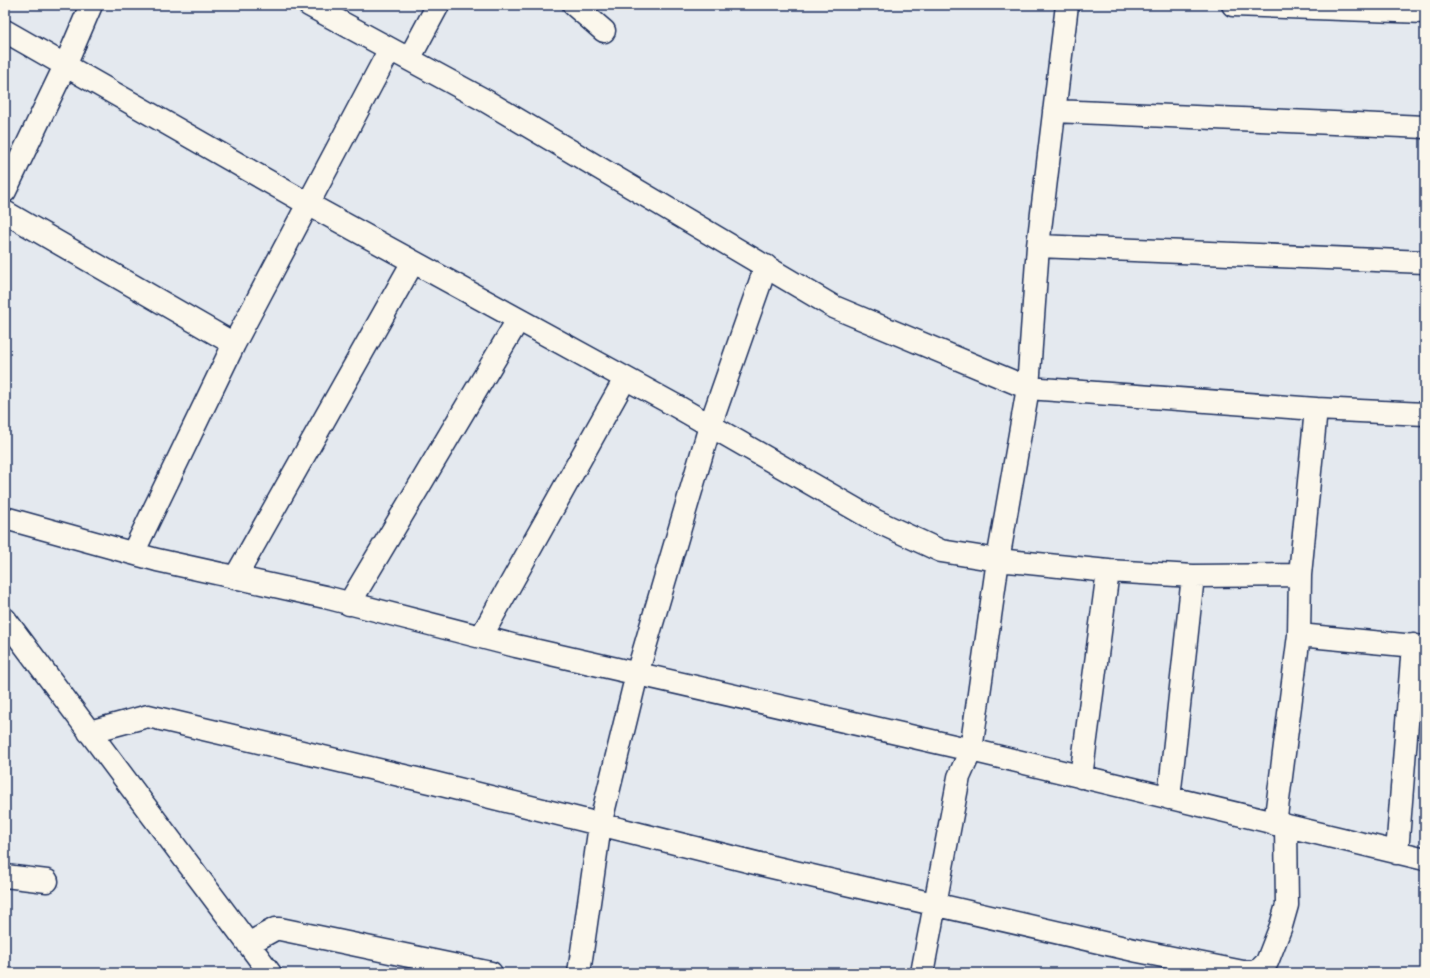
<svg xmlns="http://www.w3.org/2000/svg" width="1430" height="978" font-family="'Gochi Hand',sans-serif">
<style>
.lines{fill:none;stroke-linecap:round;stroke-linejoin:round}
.minor-casing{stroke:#1b2f5e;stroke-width:25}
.minor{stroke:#fbf7ec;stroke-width:22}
</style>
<rect width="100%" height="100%" fill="#e4e9ef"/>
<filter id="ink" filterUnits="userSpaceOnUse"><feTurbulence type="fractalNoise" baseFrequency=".025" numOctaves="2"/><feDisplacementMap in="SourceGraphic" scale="8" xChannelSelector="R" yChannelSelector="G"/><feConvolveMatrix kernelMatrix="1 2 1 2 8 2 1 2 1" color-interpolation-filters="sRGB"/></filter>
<g filter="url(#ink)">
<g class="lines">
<defs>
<path id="minor" d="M309,5L486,101L834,307L1028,388L1316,409L1425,414
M574,5L604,31
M1233,5L1425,12
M5,31L308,204L678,407L876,521L941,551L998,560L1108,571L1193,576L1300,575
M409,59L438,5
M1054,111L1425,127
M5,191L65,66L91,5
M5,212L234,344
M1038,246L1425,262
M5,518L157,560L325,597L516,646L971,750L1425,859
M133,553L234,344L390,49
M235,578L413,262
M349,604L518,320
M5,619L270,973
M1299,635L1425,647
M481,637L625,379
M89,732L148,716L434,783L768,866L1138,951L1243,972H1254L1261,968L1267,962L1281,926L1287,905L1286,826
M1081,777L1108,571
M1169,798L1193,576
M1275,824L1299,635L1300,575L1316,409
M1397,853L1413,645
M5,876L47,881
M248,944L275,929H280L491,973
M579,973L600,825L637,674L710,426L766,266
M922,973L959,777L971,750L998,560L1028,388L1038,246L1067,5"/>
</defs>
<use href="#minor" class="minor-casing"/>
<use href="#minor" class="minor"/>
</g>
</g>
<rect width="1430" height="978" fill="none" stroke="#fbf7ec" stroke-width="20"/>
<rect x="10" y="10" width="1410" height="958" fill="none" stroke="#1b2f5e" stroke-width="1.5" filter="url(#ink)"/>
</svg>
